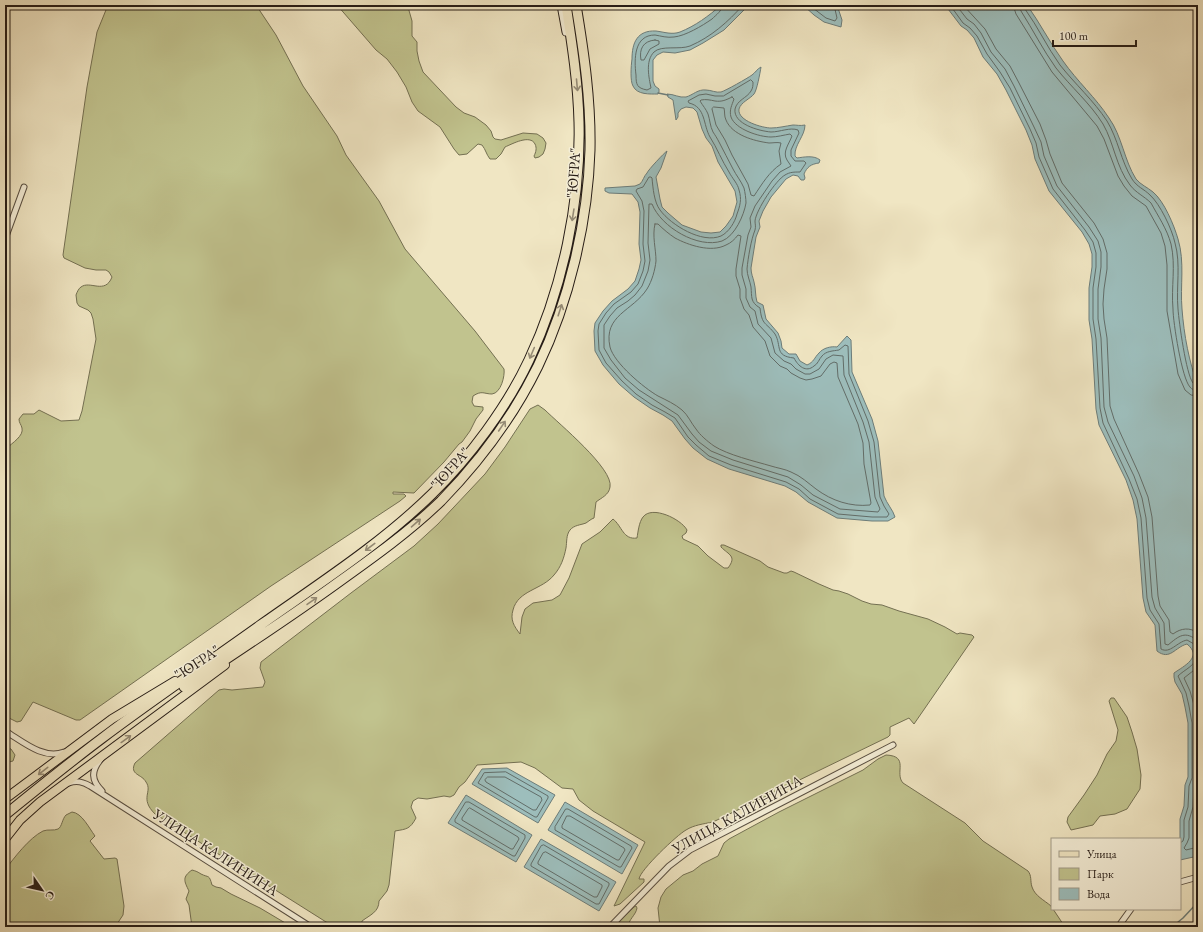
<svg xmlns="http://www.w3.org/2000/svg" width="1203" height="932" font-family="'EB Garamond',serif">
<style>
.green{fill:#c1c38e;stroke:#747052}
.water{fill:#9dbebc;stroke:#6d7d7a}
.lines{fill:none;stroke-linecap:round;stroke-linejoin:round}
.shore{stroke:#626d69;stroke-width:1}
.stream{stroke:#6d7d7a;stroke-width:1.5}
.street-casing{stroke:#584e41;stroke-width:7}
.secondary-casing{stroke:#261c16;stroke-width:9}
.primary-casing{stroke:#261c16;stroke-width:10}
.highway-casing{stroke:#261c16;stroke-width:11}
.street{stroke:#f5efd8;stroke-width:5}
.secondary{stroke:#f5efd8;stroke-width:7}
.primary{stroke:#f0e6c3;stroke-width:8}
.highway{stroke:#f0e6c3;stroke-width:9}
.oneway{stroke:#958b75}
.labels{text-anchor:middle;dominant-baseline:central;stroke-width:3;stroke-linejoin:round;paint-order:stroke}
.street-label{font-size:15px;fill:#261c16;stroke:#f5efd8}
</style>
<rect width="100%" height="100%" fill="#f0e6c3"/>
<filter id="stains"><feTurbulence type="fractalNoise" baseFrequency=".005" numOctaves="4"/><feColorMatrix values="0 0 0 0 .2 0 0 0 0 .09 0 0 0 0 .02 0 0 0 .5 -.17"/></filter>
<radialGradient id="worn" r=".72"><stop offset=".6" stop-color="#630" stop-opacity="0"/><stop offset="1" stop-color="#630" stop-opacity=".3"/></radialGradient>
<path class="green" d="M108,5H256L276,35L303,86L337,136L346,155L379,201L405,249L475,331L504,369C505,376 501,393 492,394C484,394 482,390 473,396L472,402L474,406L483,407V410L476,419L470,431L462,442L459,444L444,462L414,493L393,492V494H404L406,496L400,501L271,586L80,720H76L33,702L21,721L17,722L5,716V448H7C12,443 24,436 22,428C21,424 19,423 19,419L23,414H34L39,410L61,421L79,420L82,411L96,339L93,319L91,313L88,310L79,306L77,303L76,295C77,292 79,288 81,287C90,280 105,295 112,277L109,272L106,270H96L85,268L64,258L63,255L87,87L97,32Z
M337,5H409L408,7L412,21V36L417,42V51L419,61L423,72L456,107L464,113L475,117L486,125L491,131L493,137L495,139L501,140L523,133L537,134L543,138L546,143L545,149L543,154L539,157L535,158L534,156C536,152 537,148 535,144C530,134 512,144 505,147L501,154L496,159H490C486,154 486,150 482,145L478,144L467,154L459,155L454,149L440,127L418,111L412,102L406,87L397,72L387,59L376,50Z
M538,405L545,410C558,423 614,469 610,487C609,495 601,498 596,502L594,518C591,519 589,521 586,523C581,525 574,525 570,530C566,535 567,542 566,548C564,558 561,567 554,575C542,590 518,590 513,610C510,620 514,626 520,634L522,617L525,609L533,603L552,600L560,595L569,578L582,544L600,532L613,519C622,526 623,540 637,538C638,532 639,522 643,517C652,505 681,519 687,530L686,533L682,536L683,539L698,546L708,556L724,568H728C737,556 729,555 721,547V545H724L760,561L768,567L784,573H787L791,571L794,572L819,584L833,590L839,591L848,594L862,601L871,604L882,605L899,611L928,619L945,627L957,634L960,633L972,635L974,637L914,724L909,718L890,727V735L888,737L713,822C703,824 694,825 686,830C677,835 640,870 639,879H644V882L620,904L614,906L645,842L593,811L579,800L573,789L562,788L535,768L521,762L477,765L465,782L459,787L454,795L450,797L444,796L427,799L418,798L413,801L411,807L416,818C410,829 407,829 395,831L389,885L387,891L379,901C379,912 370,915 362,921V927H334L155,814C139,798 153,792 146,782C142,774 129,775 135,763L219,690L224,689L232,690L263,687L265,682L260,668L261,662L351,593L414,546L438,524L485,474L505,447L530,409Z
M1111,698H1114L1127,717L1132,732L1137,749L1141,775L1140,789L1127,809L1115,814L1100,816L1093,825L1071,830L1067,822L1068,817L1084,795L1097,775L1107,754L1116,741L1118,730L1109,701Z
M5,747L11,749L15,755L13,761L9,762L5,761Z
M886,755C910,756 894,773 903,783L965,823L983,841L1028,871C1032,876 1030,881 1032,887C1035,896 1044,900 1051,906L1052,909H1053L1065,927H660L658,908L661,897L666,889L683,875L693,871L702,864L718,856L724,843L729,839L779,812L863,770L878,759Z
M72,812C82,813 89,828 95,836L90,841L104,859L115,858L117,859L124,906L123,915L115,927H5V870C14,858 29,838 43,831C48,829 54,831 58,829C62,827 62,819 66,815C68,814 70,813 72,812Z
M192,870C196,871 198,872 201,874C209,878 209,874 212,885L216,887L221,888L231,894L260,908L292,927H192L189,905L186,899L189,891C184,881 182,877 192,870Z
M636,906L637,908C636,915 628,920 628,927H614L634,907Z"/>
<path class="water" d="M721,5H749L724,30L703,43L690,50L675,53L663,52L657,55L653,60V81L655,86L659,89V92L658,94C650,94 637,95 633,86C630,81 631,66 632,59C632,43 637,30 656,31C664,32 672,35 680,32C695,26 709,16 721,5Z
M803,5H837L842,20L841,27L824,22L814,15Z
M945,5H1027C1040,23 1050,43 1063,61C1077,81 1096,98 1109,118C1122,136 1124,160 1136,179C1141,185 1147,187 1153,192C1164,201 1174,225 1178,239C1185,262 1180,286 1182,309C1184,335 1189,362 1198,386V856L1180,860V819L1184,806L1185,785L1188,777V723L1185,707L1182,694L1175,682L1174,677V673C1184,666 1203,657 1187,644C1175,647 1170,661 1157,651L1155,625L1146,612L1143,598L1137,519L1133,500L1126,480L1099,425L1096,409L1092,339L1089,320V288L1092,267V254L1089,244L1082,232L1049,191L1035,159L1032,145L1026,130L1006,90L997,74L983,57L974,38L967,30L961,26Z
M761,67C760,73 757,90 754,94C750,99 741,102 739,109C737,121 763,128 771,128C778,128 786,126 793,125C797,125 800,126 805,125C805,136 794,145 795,156L797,158C804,157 814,155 820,160L819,163C811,164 807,167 804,174L805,178L804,180H801L798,176L793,175L786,179L771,197L763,211L759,221L760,227L756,237L751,268C751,274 753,277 754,282C756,289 755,295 757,302L763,305L766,319L778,333L781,341L782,348L789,354H796L800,361L807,365C814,362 814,358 819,353C823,348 831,346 837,347L847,336L851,340L852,372L872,419L878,441L884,496C887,504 893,510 895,517L888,521H872L837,518L808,502L796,492L785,486L729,469L707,459L693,448L685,439L672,421L663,415L650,408L634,397L619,384L608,371L603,365L595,351L594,331L595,323L603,311L612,301L628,289L635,281L639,269L641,260L639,244L640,212L638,202L632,194L609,193L605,191V188L635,186L640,184C643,181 644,176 647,173C648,170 665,152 667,151L661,168L656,177L660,199L662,207L668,213L682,225L701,232L711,233L720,232L726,226L733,216L737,202L735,191L718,162L712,146L706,138L702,129L697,112L693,108L686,107L681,109L678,113V117L676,120L673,100L668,97L667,94C674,94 679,98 686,97C693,95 698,89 706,90C711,90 716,93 721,92C725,91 748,78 752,75C755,73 757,69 761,67Z
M507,768L555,795L538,823L472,784L482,769Z
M466,795L532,835L516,862L448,823Z
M565,802L638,845L622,874L548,830Z
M541,839L616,882L599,911L524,867Z"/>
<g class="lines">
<path class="shore" d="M723,5C722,11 716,15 712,19C702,26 685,36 674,37C667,38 661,36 655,35C634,35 634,59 636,75C636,85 637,88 647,90L651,88C649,78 645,61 654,52C661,45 680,50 690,46C711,37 728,22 743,5
M809,5L826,18L835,21L837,18L834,5
M950,5L963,23L970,28L977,36L987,54L1000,72L1010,88L1030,129L1036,143L1039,157L1053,189L1085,230L1093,242L1096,253V267L1093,288V319L1096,339L1100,408L1103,423L1129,479L1137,499L1141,518L1147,598L1150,610L1159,624L1161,649C1170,654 1177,642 1187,640L1194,644L1198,651
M956,5L967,19L974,24L981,33L991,52L1005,69L1014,86L1034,127L1041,142L1044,156L1057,186L1089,227L1098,241L1101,252V267L1098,289V319L1101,338L1104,407L1108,422L1134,476L1142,498L1146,518L1152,597L1155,608L1164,623L1165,644L1168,645C1179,636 1185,630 1198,641
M963,5L985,29L996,49L1010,66L1019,83L1040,124L1046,140L1050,154L1062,183L1094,223L1103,239L1107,253V269L1104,289L1103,304L1104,319L1107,338L1110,406L1114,419L1139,474L1148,497L1152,517L1158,596L1160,606L1169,620L1170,632L1173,634C1181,628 1190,627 1198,633
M1013,5L1016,14L1052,72L1097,126L1104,139L1118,176L1124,186L1132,196L1146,206L1161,233L1165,246L1167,265V311L1178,374L1185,390L1191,395L1198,396
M1019,5L1021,11C1033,30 1043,50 1056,68C1071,87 1090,103 1103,124C1114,143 1116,167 1130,185C1136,193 1144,196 1151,203C1158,216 1167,229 1171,244C1176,266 1171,287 1173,309C1173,322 1182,379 1190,387C1192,390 1195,390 1198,390
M1024,5L1025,9C1038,27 1047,47 1060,65C1075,84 1094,101 1107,121C1118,139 1121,161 1132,179C1137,187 1144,189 1150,195C1160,204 1172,229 1175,243C1181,264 1176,287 1178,309C1179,322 1186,374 1193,383C1195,385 1195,385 1198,385
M655,40L659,41V44L650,49L644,60H641C639,49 643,41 655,40Z
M751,80L753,82C753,85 753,88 751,91C747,98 737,100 735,109C733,124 759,131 771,132C780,132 790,127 798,130L799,133L791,150V156L795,161H804L806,163L800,172C794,172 790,172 785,175C776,180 756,210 755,221C755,224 756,226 755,230C751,240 748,258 747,269C747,275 750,281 751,287C752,297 750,302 760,308C762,326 766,322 775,334C782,346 774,356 794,358C798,366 806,373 814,366C818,364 819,359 822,356C826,351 833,351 839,350L845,345L848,346L849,374L868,421L874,442L880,497L884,506L889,514L887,517H872L838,514L810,499L799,489L786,482L731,465L709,456L696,445L688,437L675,418L665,412L652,405L636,394L622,381L606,363L599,350L598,331L599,324L606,313L614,304L631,292L638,284L643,271L645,261L643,244L644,211L642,201L636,191L637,189L643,187L649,177H651L652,178C653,188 654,202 660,210C671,225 702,244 721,236C729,232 735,222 737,214C740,206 742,199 739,190C738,184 732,178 729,172C722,161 717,148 710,137C703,125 706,107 689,103L688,101L699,95L706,94L715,96H723Z
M732,97L734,99C732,105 729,110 731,117C735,129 759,137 771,137C777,137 784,135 790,134L792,136C789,144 782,152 787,160C788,162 790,164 791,166L780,172L772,181L755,206L750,218L751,227L748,235L742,268V275L746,289V298L750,307L755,311L758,324L771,338L775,353L784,361L791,364L796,369L805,374H810L819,369L826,359L833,355L843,356L844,375L863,422L869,442L875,497L880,509L878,512L840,509L813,495L801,485L788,477L733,460L711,451L699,442L692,434L678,415L639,390L625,378L611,360L604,348V325L610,316L617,308L628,301L635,295L642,286L648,271L650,260L648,243L649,204H652C661,227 698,249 722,241C735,236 744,215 746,203C746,199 745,192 744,188C741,181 736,175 733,169C728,160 724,151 719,142C717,138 715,135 713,132C710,126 710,120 708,114C706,109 703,106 700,101L701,100C706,99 710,100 715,101C722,102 726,100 732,97Z
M714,107L724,108C725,112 724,116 726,120C732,135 754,141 769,143C773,143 777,142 781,143L779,151L781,164C769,172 762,184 754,196L751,195L748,184L732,155L725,140L716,125L712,109Z
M655,224H658C663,229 669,234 675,238C688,245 711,253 726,245C731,243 735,239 738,235L741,236L736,269V276L740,289V298L744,309L749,315L753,327L765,341L770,356L780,366L787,369L791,373L800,378L806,380L812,379L821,376L830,364L834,362L837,363L838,377L858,424L863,443L864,464L871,503L870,505C851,507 832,501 816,489C808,483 801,476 791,472C785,469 777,468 771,466C754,461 728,455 714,446C707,441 700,435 696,429C691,423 688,415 682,410C675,404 666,400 658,396C644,388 614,363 610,347C603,315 633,311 647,289C652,281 655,270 656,261C656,249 652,236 655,224Z
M1198,667L1184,678L1190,691L1194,705L1197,723V778L1194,787L1193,807L1189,821V838L1187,843L1184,848L1186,850L1198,847
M506,772L548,796V798L537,817H535L478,783L484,773Z
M488,777H505L541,797L542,800L536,810H533L486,782L485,780Z
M466,802H469L525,835V838L515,856H513L455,822V820Z
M470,808L518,837L519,839L513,849H511L462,820V818L468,809Z
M566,809H568L631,846L632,848L621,867H619L555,830V827Z
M567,816H570L624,848L625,850L619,860H617L562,828V826Z
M1180,843L1183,841L1184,837V820L1188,807L1189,786L1192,778V723L1189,706L1186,693L1178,676C1185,669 1196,666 1198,654
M544,845L609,883V885L599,904H596L531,866V864L541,846Z
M546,852L602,885V887L597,897H594L538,864V862L543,853Z"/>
<path class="stream" d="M658,93L668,95
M1172,927L1183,918L1198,902"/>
<defs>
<path id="street" d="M5,239L24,187
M5,731C22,741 43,760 64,752
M101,759C91,771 91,780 102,791
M69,783C77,780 83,782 90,786L311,927
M1180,882L1198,877
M610,927L669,866L690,850L893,745
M1118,927L1131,909"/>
<path id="secondary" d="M561,5L566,32"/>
<path id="primary" d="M5,799L112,719L175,681
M5,839L20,820L40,802L225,665"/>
<path id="highway" d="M184,687C237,652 289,618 340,581C375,556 410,531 441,501C480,461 514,415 538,366C569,302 588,221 590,150C591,101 584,53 576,5
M5,815C37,789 69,763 101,739C154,699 209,662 262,624C320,583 381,544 432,494C469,458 507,407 529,360C563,288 581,201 579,122C578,82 572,44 566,5"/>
</defs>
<use href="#street" class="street-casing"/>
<use href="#secondary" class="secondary-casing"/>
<use href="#primary" class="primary-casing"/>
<use href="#highway" class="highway-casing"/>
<use href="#street" class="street"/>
<use href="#secondary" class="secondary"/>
<use href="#primary" class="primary"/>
<use href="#highway" class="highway"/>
</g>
<defs><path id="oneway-shaft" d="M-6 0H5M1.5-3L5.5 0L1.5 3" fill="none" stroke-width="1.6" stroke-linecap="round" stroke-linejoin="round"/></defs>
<g class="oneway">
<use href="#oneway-shaft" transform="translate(577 85) rotate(85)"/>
<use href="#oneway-shaft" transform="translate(573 215) rotate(99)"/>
<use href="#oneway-shaft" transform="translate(560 310) rotate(-72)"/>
<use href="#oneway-shaft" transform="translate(532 353) rotate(113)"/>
<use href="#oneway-shaft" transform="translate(502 426) rotate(-56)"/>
<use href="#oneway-shaft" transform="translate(416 523) rotate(-41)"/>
<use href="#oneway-shaft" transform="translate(370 547) rotate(143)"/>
<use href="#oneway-shaft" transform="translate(312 601) rotate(-35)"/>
<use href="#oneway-shaft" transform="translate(126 739) rotate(-36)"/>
<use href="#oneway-shaft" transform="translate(43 771) rotate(142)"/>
</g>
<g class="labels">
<g class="street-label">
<text transform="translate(573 173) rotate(-86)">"ЮГРА"</text>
<text transform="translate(450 468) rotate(-48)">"ЮГРА"</text>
<text transform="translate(197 662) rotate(-33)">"ЮГРА"</text>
<text transform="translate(737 814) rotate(-29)">УЛИЦА КАЛИНИНА</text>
<text transform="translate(216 852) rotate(33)">УЛИЦА КАЛИНИНА</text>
</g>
</g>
<rect width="1203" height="932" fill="none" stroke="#f0e6c3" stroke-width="20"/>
<rect x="6" y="6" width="1191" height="920" fill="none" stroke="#261c16" stroke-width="2"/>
<rect x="10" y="10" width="1183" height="912" fill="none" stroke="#261c16"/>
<rect x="1051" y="838" width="130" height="72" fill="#f5efd8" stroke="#a29b8a"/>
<rect x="1059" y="851" width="20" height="6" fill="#f0e6c3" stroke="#a29b8a"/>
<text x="1087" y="858" font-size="12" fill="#261c16">Улица</text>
<rect x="1059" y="868" width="20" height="12" fill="#c1c38e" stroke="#a29b8a"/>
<text x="1087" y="878" font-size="12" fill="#261c16">Парк</text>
<rect x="1059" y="888" width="20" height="12" fill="#9dbebc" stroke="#a29b8a"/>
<text x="1087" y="898" font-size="12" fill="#261c16">Вода</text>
<g transform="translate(42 890) rotate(124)" stroke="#f5efd8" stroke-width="3" paint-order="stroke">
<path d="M0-3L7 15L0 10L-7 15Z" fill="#261c16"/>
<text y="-6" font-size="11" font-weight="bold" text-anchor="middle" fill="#261c16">С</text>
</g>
<path d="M1053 40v6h83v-6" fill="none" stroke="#261c16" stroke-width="2"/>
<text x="1059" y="40" font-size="12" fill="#261c16" stroke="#f5efd8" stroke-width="3" paint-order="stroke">100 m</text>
<rect width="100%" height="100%" filter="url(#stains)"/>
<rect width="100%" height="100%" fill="url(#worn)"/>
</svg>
